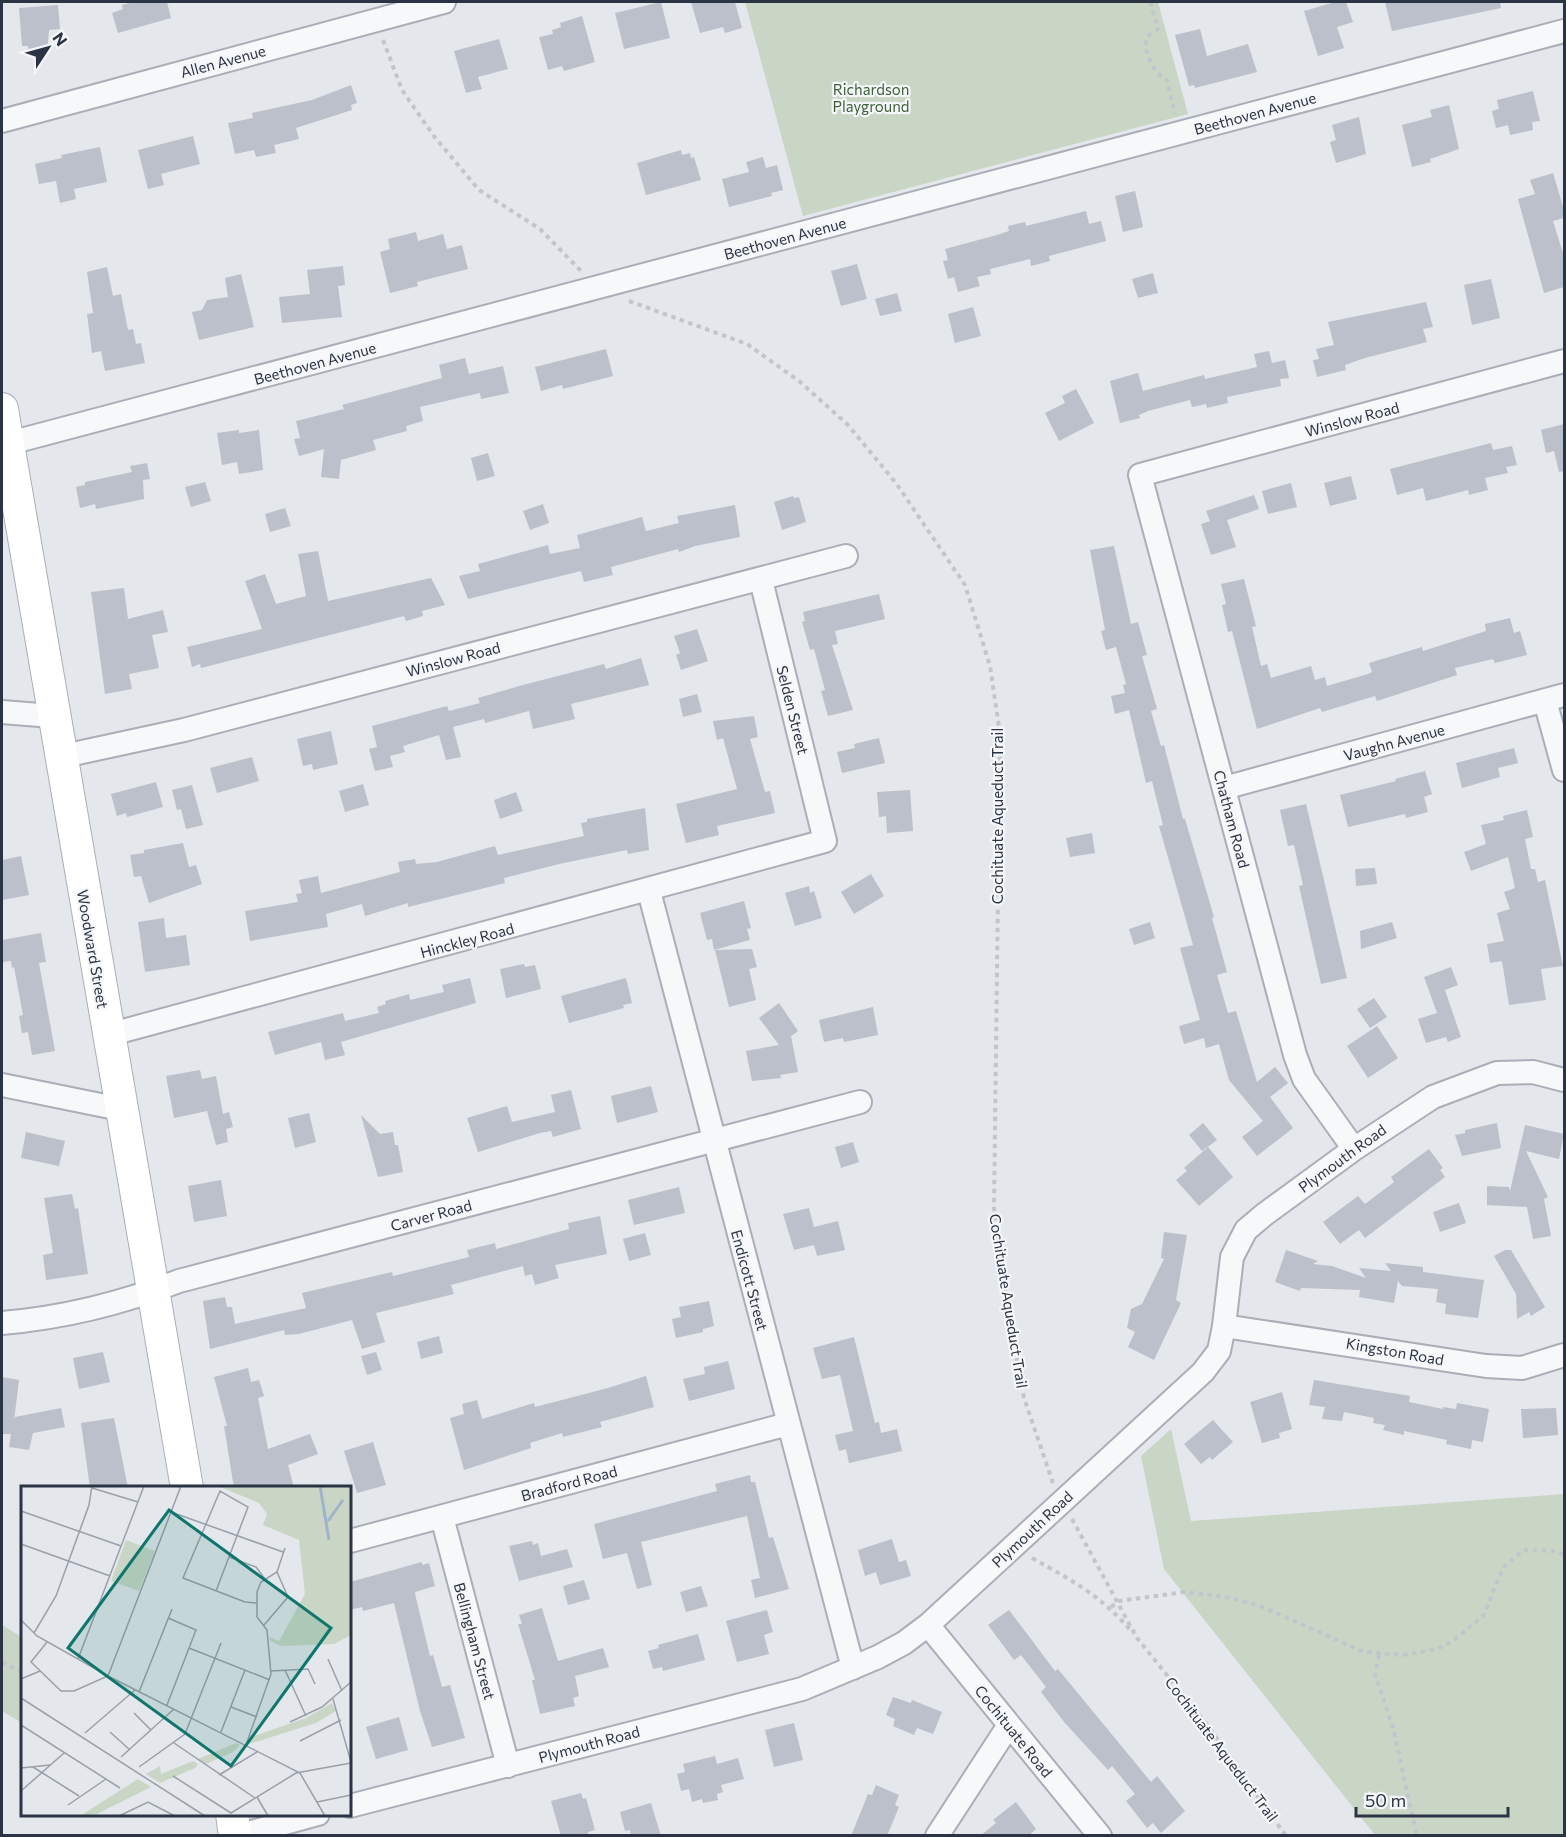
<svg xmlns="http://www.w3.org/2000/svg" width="1566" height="1837" font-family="Commissioner,sans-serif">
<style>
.green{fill:#c9d6c5}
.building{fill:#bbc0ca}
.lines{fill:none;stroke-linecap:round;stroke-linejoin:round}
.street-casing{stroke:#a9aeb7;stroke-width:26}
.secondary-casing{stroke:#a9aeb7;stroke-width:34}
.path{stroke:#c2c5cb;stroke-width:4;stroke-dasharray:4.5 4.5;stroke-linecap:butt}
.street{stroke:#f7f8fa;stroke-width:22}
.secondary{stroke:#fff;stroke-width:32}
.labels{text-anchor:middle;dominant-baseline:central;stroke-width:4.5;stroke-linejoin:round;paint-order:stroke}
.street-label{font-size:15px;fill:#2b3445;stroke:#f4f6f9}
.park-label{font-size:15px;fill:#3f6138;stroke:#f4f6f9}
.inset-river{fill:none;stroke:#9fb4cc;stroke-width:3}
.inset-road{fill:none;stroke:#9a9fa9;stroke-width:1.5}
.view{fill:#0f766e;fill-opacity:0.15;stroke:#0f766e;stroke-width:3}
.inset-edge{fill:none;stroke:#2b3445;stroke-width:3}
</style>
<rect width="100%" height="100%" fill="#e4e7ec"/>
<path class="green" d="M745,2H1158L1188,114L803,216Z
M1171,1429L1191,1521L1564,1494V1835H1375L1164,1569L1141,1456Z
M2,1625L22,1637V1723L2,1711Z"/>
<path class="building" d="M134,2H167L171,18L118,33L112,13L123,9L122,5Z
M661,2L670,38L624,49L615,13Z
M691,2H735L742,28L725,33L723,27L700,33Z
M1335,2H1346L1353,22L1337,27L1344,48L1318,56L1304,11Z
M1385,2H1500L1501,8L1392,31Z
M58,5L60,29L49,30L47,54L29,55L28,46H22L19,8Z
M582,16L595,62L564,71L562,66L548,70L539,37L553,34L552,30L561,27L560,23Z
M1200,29L1207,56L1248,44L1257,72L1195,88L1194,85L1189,86L1175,35Z
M499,39L508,69L478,77L482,89L466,93L454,51Z
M351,85L357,103L351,105L352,110L296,128L299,139L274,145L276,153L256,157L254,150L235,154L228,123L253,118L252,113L312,100Z
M1533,91L1540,121L1532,122L1533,130L1510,135L1508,125L1496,128L1492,111L1499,109L1497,100Z
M1449,105L1459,149L1430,159L1431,162L1412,167L1402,125L1432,117L1430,110Z
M1359,117L1366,154L1336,163L1330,142L1336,140L1332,125Z
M193,136L200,164L161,174L164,185L148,189L138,150Z
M100,147L107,182L74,189L76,199L60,203L56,181L39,184L35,164L62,158L61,155Z
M681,150L682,155L690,153L691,158L694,157L701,180L646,195L637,163Z
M763,157L766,168L777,165L783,190L771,193L772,196L729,207L722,179L749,172L746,162Z
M1553,173L1564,210V218L1553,221L1564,256V287L1544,293L1518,199L1535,194L1530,180Z
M1135,191L1143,227L1123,232L1115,196Z
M1086,211L1089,224L1101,221L1106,241L1049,256L1050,261L1031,266L1030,259L990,269L991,274L977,277L980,286L958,292L954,277L948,279L943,261L948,260L945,249L997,235L1009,231L1008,226L1025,222L1026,226Z
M416,232L418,241L443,234L447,249L462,245L468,269L417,282L418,286L390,293L380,252L390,249L388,239Z
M857,264L867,299L841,306L831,271Z
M343,266L345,285L338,286L342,317L282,323L279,297L310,294L307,270Z
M107,267L113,296L121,294L128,330L133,329L136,344L141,343L145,363L105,371L101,351L92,353L87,314L93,313L87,272Z
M1153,273L1158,293L1138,298L1132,279Z
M241,274L254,327L199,340L192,312L202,310L207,300L228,297L225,278Z
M1491,279L1500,318L1472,325L1464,285Z
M897,293L902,311L880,316L875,299Z
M1426,302L1433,327L1423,329L1427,342L1365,358L1345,365L1346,370L1317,377L1313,360L1319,359L1316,349L1334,345L1328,322Z
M973,307L981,336L955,343L948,314Z
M606,349L613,376L563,389L562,385L541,391L535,367Z
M1269,351L1272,363L1285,360L1289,378L1280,379L1281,386L1227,397L1228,403L1207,408L1206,404L1192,407L1190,400L1148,411L1139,415L1140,418L1120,423L1110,381L1138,373L1143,391L1204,375L1205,379L1257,367L1254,354Z
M465,358L469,374L503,366L509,393L481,399L480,393L420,407L423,421L406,426L407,431L373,440L376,450L341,460L339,479L321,477L324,449L299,456L294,439L300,438L296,421L344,409L342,405L442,378L439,365Z
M1076,389L1094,423L1059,441L1045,413L1065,403L1062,396Z
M1564,424V471L1559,472L1554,451L1546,453L1541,430Z
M239,430V433L259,430L263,470L239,474L237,462L222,465L217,433Z
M1491,443L1493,450L1512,446L1517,465L1506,467L1508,473L1485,478L1488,490L1469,495L1468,490L1426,501L1423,488L1397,495L1390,469Z
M488,453L495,476L477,481L471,458Z
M147,463L150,479L143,480L144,499L96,509L95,504L80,508L76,487L85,485V482L132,472L130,466Z
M1351,476L1357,499L1330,506L1324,483Z
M205,482L211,501L191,507L185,487Z
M1291,483L1297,507L1268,514L1262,491Z
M1254,495L1259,509L1227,520L1236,547L1211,555L1201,524L1210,521L1206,511Z
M793,496L794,498L799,497L806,522L782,530L774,502Z
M543,504L549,523L530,530L523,511Z
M735,505L740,537L695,546L679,552L678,549L611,567L613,575L584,582L581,571L468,599L459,576L480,571L478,564L548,545L550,554L580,548L577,535L642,517L646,531L679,523L677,516Z
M285,508L291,526L270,532L265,514Z
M1114,546L1131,624L1138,622L1147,655L1142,656L1157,709L1151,711L1161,746L1164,745L1183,819H1185L1214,917L1212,918L1227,972L1217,975L1228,1013L1236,1011L1257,1082L1275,1067L1288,1083L1270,1097L1293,1128L1257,1156L1242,1137L1263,1121L1229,1080L1219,1044L1206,1048L1204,1038L1184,1044L1179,1026L1200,1020L1180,948L1193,945L1159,826L1163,825L1152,781L1146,783L1129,710L1115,714L1111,696L1125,693L1123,685L1126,684L1116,647L1106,650L1101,631L1105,630L1090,550Z
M318,551L328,601L431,578L445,605L422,611L423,616L406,621L404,616L201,668L200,664L192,667L187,647L262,629L245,581L265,574L276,604L306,596L298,554Z
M1244,579L1256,626L1252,627L1261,666L1267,664L1271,678L1311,666L1315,680L1325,677L1327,686L1368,674L1372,672L1369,663L1422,647L1423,651L1486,631L1485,624L1510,618L1514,633L1520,631L1527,655L1495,663L1493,659L1455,668L1457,675L1377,701L1375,696L1322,712L1320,708L1257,729L1232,631L1228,632L1222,605L1226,604L1221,584Z
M124,588L128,619L163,610L168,632L152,635L159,668L129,674L132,689L105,694L91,592Z
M879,594L885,619L835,631L838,644L832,645L853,710L828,716L821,691L825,690L814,649L810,650L802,622L805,621L803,612Z
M697,629L708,661L681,670L676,655L680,653L674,636Z
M641,658L649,685L571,704L575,719L533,729L529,711L485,723L484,719L453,727L461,757L446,760L439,735L403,746L405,752L390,756L393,767L375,771L369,749L377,747L372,726L447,706L449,711L480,703L478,698L523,685L604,664L606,669Z
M697,694L702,712L683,717L679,699Z
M754,716L758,737L750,739L765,792L770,791L775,813L717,826L719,835L686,843L676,804L737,789L723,738L717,740L713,721Z
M331,731L338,764L313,770L312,764L303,766L297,739Z
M879,738L885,763L842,773L837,752L855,748L854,744Z
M1514,748L1518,763L1498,768L1500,777L1462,788L1456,763Z
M252,757L259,781L217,793L210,768Z
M1425,771L1432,794L1424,797L1428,812L1406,818L1405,814L1348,827L1340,795L1396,781L1395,779Z
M156,782L163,807L127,817L126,813L117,816L111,794Z
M363,784L369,805L345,812L339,791Z
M192,785L203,825L186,829L181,809L177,810L172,790Z
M910,790L913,831L887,833L886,816L879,817L877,792Z
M516,792L523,811L500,819L494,800Z
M1306,804L1347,978L1321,984L1299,886L1303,885L1294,845L1288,846L1280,810Z
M645,808L649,850L628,854L627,850L559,864L504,878L505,883L408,907V903L365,916L362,904L326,914L328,927L250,941L245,911L298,902L296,894L302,893L299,880L318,876L321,893L400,872L398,862L415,859L416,864L437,862L495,846L498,855L584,836L581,823L587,822V819Z
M1527,810L1533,837L1525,839L1531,869H1535L1538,882L1545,880L1563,966L1541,969L1546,1000L1509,1005L1502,961L1490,963L1487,944L1504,941L1497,913L1510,909L1504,892L1515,888L1508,857L1471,871L1464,852L1486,844L1481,825L1504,820L1503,816Z
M1092,833L1095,853L1070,857L1066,838Z
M183,843L189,867L196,865L202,884L149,903L141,876L134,877L130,855L144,853V850Z
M21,856L29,895L2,900V860Z
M1375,868L1377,884L1356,886L1355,869Z
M871,874L884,896L854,914L841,892Z
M809,886L810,893L814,891L822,918L795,926L785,893Z
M744,901L751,928L747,929L750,940L714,950L712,939L707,940L700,913Z
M164,918L166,938L186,935L190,965L145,972L138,922Z
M1150,922L1155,938L1134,945L1129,929Z
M1392,922L1397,938L1361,949L1360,931Z
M41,933L46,962L39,963L55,1051L32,1055L28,1032L22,1033L19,1016L23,1015L14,967L12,968L11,961L3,962L2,940Z
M752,949L757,967L749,969L756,1000L729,1007L715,950Z
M524,964L525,967L535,965L541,989L506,998L500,969Z
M1451,967L1458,985L1445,990L1461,1037L1448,1042L1446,1037L1426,1043L1418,1019L1437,1013L1424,977Z
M470,978L476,1003L341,1042L345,1055L325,1060L321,1042L275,1055L268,1032L343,1013L345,1021L379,1013L377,1007L386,1004L385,1001L409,994L410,1000L444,992L442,985Z
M626,978L632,1003L623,1005L624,1008L569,1023L561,996Z
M1374,998L1387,1017L1370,1028L1357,1009Z
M779,1003L798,1031L791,1036L798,1072L780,1075L781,1078L752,1081L746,1051L779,1045L759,1018Z
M873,1007L878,1035L844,1042L843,1038L824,1042L819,1020Z
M1377,1026L1398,1058L1368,1078L1347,1046Z
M200,1070L202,1079L216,1076L223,1114L229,1112L233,1127L226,1129L228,1142L216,1145L207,1111L174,1118L166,1076Z
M651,1086L658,1112L617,1123L611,1096Z
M571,1090L581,1129L553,1137L551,1131L540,1133L478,1152L467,1118L507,1106L512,1122L555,1112L551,1095Z
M309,1113L316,1142L295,1148L288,1118Z
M361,1115L380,1134L393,1132L395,1145H398L403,1172L378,1177Z
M1203,1123L1217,1140L1202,1151L1189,1135Z
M1497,1123L1501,1148L1462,1156L1455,1135L1465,1133V1130Z
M1525,1125L1564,1134L1559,1159L1526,1151L1548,1197L1544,1199L1551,1236L1533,1239L1527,1207L1487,1205V1186L1509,1187L1510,1191Z
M26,1132L65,1141L59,1166L21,1158Z
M853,1142L859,1162L841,1168L835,1147Z
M1208,1147L1233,1177L1199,1206L1176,1180L1187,1171L1184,1168Z
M1429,1149L1443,1168L1440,1170L1445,1177L1365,1238L1359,1230L1340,1244L1323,1222L1358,1196L1365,1204L1394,1182L1391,1177Z
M221,1180L227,1216L194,1222L188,1186Z
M679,1187L685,1213L634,1225L628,1200Z
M72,1194L75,1209L78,1208L88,1274L46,1280L43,1255L53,1253L44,1198Z
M1459,1203L1466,1223L1440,1232L1433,1212Z
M809,1208L814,1227L838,1221L845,1250L817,1256L814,1245L794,1250L783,1214Z
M600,1216L607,1254L555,1265L559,1278L535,1285L532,1274L525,1276L523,1266L451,1285L454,1294L376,1313L385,1342L362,1349L352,1320L299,1334L285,1335L284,1330L210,1349L203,1301L225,1297L227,1307H232L235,1324L306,1308L302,1293L392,1272L393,1276L469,1257L467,1250L495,1243L496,1249L569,1229L568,1223Z
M1164,1232L1187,1235L1176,1300L1181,1303L1154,1360L1128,1347L1135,1332L1127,1328L1131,1309L1142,1304L1164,1259L1161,1258Z
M645,1233L651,1255L629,1261L623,1239Z
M1286,1250L1318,1261L1313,1264L1332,1266L1366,1278L1359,1268L1391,1271L1385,1263L1423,1267V1272L1484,1280L1478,1318L1445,1314L1446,1304L1436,1302L1438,1289L1402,1286L1398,1281L1394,1303L1359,1297L1360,1290L1301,1288L1300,1291L1275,1282Z
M1505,1250H1511L1545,1307L1531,1316L1529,1312L1517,1319L1516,1294L1494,1256Z
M709,1301L714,1326L703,1329V1332L676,1338L672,1319L681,1317L679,1307Z
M439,1336L443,1353L421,1359L417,1342Z
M854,1337L875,1423L879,1422L881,1433L897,1429L902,1451L849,1463L846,1449L839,1451L835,1435L853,1431L840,1375L822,1379L813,1348Z
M103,1352L110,1382L79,1389L73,1358Z
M376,1352L382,1370L367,1375L361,1356Z
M728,1361L735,1389L689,1401L683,1379L705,1374L704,1367Z
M248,1368L251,1382L259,1380L264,1396L258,1398L268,1449L310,1434L318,1454L288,1465L294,1488H234L224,1426H227L214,1377Z
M646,1376L654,1407L600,1422L602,1427L563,1437L562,1433L530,1443L531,1448L464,1470L450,1418L464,1414L462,1404L477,1400L482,1419L534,1403L535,1407L608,1388Z
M2,1377L19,1380L14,1421L15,1417L61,1408L65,1427L33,1433L29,1450L9,1447L11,1434H2Z
M1314,1380L1410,1396L1409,1402L1443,1409V1407L1456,1409L1457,1403L1489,1409L1483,1442L1472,1440L1471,1449L1446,1444L1447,1440L1404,1431V1435L1383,1430L1385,1425L1373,1423L1374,1418L1344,1412L1342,1421L1322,1419L1325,1407L1309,1405Z
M1282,1392L1292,1429L1279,1433L1280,1438L1262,1443L1250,1402Z
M1556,1408L1558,1435L1523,1438L1521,1409Z
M114,1418L128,1488H90L81,1423Z
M1213,1420L1233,1442L1212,1460L1210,1457L1201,1464L1184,1444Z
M373,1442L386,1485L357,1493L344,1451Z
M750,1475L751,1482H755L769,1538L773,1537L789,1589L755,1598L751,1580L760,1578L747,1516L641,1542L652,1585L637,1589L627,1553L603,1559L594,1524L717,1491L715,1484Z
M892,1539L899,1562L906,1560L911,1576L880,1585L876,1572L865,1576L858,1550Z
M532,1541L533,1545L538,1543L541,1556L567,1549L573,1567L519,1581L509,1546Z
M422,1562V1565L429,1563L435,1586L415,1592L416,1598L430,1656L433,1655L442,1687L450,1685L465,1738L432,1747L420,1711L394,1603L363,1611L362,1607L350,1610V1582Z
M584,1580L590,1599L568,1605L563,1586Z
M701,1586L708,1606L686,1612L680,1592Z
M542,1608L558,1661L603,1648L609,1667L575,1676L579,1696L573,1698L575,1706L540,1714L532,1680H535L518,1624H522L519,1615Z
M767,1610L773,1632L764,1635L769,1654L737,1662L726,1621Z
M1009,1610L1055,1671L1058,1669L1151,1782L1157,1776L1185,1811L1161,1833L1153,1823L1147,1828L1126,1801L1135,1794L1112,1766L1108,1770L1065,1723L1041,1692L1046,1687L1021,1655L1014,1660L988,1625Z
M698,1634L705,1660L663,1671L662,1667L653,1669L648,1651L659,1648L658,1645Z
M893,1697L911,1703L912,1700L942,1712L933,1734L917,1728L914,1735L893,1726L895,1719L886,1715Z
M399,1717L408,1750L376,1759L366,1727Z
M794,1723L803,1760L774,1767L765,1730Z
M715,1756L717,1764L738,1758L744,1779L721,1785L723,1792L717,1794L718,1800L703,1803L702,1799L692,1802L689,1789L681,1791L677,1774L685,1772L683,1764Z
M876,1785L899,1795L895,1805L899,1807L887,1836H851L868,1794L872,1795Z
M581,1793L583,1799L586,1798L595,1830L588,1832L589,1836H561L551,1801Z
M1016,1802L1036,1829L1028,1836H980L996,1823L993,1820Z
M651,1803L661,1836H631L630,1830L625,1831L620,1812Z"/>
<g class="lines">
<defs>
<path id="street" d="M2,121L444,2
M2,442L6,444L1564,31
M1545,701L1564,770
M2,712L52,716
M59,757L184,730L846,556
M1224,788L1564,695
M649,891L853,1668
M108,1035L825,841L761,580
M2,1085L120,1109
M1354,1149L1304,1079L1295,1055L1140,475L1564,361
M2,1323C62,1318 123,1303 179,1281L860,1102
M1224,1326L1486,1366L1522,1368L1564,1355
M442,1517L508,1766
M350,1541L788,1424
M928,1625L1100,1836
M350,1806L802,1689L878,1657L904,1643L928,1625L1203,1372L1219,1351L1224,1326L1232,1257L1246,1230L1265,1214L1354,1149L1433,1097L1497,1073L1533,1072L1564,1080
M237,1836L318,1814
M937,1836L1009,1725"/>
<path id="secondary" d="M2,409L187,1488
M232,1814L235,1836"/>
</defs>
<use href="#street" class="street-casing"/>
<use href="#secondary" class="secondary-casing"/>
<path class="path" d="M1150,2L1158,29C1155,31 1149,34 1147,38C1141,50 1156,76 1167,80L1175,114
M383,40L402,90L433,135L479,190L540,229L581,271
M629,301L747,344L799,381L848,425L896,483L965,585L990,666L1000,734L994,1208L1008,1312L1024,1398L1053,1483
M1072,1519L1137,1638L1208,1726L1286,1836
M1032,1558C1076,1583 1099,1594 1133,1633
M1111,1607L1119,1601L1185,1592L1232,1598L1263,1607L1364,1652L1403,1655L1437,1649L1453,1641L1483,1616L1503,1568L1523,1550L1556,1551L1564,1555
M1379,1655L1375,1674L1393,1728L1417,1836
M2,1662L22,1672"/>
<use href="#street" class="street"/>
<use href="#secondary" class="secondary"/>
</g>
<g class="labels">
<g class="street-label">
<text transform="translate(223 61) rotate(-15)">Allen Avenue</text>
<text transform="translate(1255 113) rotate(-15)">Beethoven Avenue</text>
<text transform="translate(785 238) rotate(-15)">Beethoven Avenue</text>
<text transform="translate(315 363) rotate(-15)">Beethoven Avenue</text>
<text transform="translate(1352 419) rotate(-15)">Winslow Road</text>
<text transform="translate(453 659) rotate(-15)">Winslow Road</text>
<text transform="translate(793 710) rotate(76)">Selden Street</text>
<text transform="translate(1394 742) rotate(-15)">Vaughn Avenue</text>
<text transform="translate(997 816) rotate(-90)">Cochituate Aqueduct Trail</text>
<text transform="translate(1232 819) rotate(75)">Chatham Road</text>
<text transform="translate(467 940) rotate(-15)">Hinckley Road</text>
<text transform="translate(93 949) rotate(80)">Woodward Street</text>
<text transform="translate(1342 1158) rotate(-36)">Plymouth Road</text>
<text transform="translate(431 1215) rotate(-15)">Carver Road</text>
<text transform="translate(750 1280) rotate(75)">Endicott Street</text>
<text transform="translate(1009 1301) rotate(81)">Cochituate Aqueduct Trail</text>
<text transform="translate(1395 1351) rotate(10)">Kingston Road</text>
<text transform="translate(569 1483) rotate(-15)">Bradford Road</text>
<text transform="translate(1032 1529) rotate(-43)">Plymouth Road</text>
<text transform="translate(475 1641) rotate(75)">Bellingham Street</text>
<text transform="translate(1014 1731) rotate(51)">Cochituate Road</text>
<text transform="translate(589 1744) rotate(-15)">Plymouth Road</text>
<text transform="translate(1222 1749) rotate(53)">Cochituate Aqueduct Trail</text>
</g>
<g class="park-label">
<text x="871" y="89">Richardson<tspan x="871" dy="17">Playground</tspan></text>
</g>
</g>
<g transform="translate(21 1486)">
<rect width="330" height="330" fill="#e4e7ec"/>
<path d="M197,0H330V149L313,158L260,160L249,155V151L258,155L284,108L278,54L242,39L246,28L238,17ZM105,54L134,65L118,105L90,95ZM311,217L315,225L295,237L228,258L230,251L285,232ZM215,257L219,259L212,266L185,278L177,273ZM172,275L177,278L174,282L139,297L125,288L139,280L140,288ZM117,293L130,301L76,328L59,330Z" fill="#c9d6c5"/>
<path class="inset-river" d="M299,0L308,54M307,35L322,14"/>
<path class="inset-road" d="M71,2L117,16M0,25L100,60M150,26L262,66M0,58L89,90M208,71L235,81L244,93M195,105L227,21L199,5L162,92L224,116L236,117M0,134L16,150L87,190L279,287L304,330M243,139L267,111L256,86M13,147L35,110L68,19L71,0M26,156L10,176L40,205H53L87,190L160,0M168,162L249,194M57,173L123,0M307,173L321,205M264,184L285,230M250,185L287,183L294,198M0,193L19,185M118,206L151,123M0,212L184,330M312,213L330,276M146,219L175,144L147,132M210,221L236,231M113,227L130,244M269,236L301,221L330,196M0,239L99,302M89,246L109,264M200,246L224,184M64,247L114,204M279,255L320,234M153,257L234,312M225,259L250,188L246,144L236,131V106L240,96L256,86L264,62M100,271L153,223M12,281L58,310M118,281L164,248L200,157M0,282L29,279M198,289L236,266M152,290L210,327L275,287L330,277M0,305L43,267M236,311L247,330M296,316L330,309M47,319L85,293M98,330L127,316L154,330"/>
<path class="view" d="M148,24L310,142L210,280L47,162Z"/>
<rect width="330" height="330" class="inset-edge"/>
</g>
<rect width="1566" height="1837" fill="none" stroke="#2b3445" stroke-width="6"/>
<g transform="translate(48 48) rotate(54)" stroke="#f4f6f9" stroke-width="4.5" paint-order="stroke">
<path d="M0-4.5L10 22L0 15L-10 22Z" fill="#2b3445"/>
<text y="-9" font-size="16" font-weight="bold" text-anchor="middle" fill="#2b3445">N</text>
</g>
<path d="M1356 1807v9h152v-9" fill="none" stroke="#2b3445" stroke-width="3"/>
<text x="1365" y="1807" font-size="18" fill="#2b3445" stroke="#f4f6f9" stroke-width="4.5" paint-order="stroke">50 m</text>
</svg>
